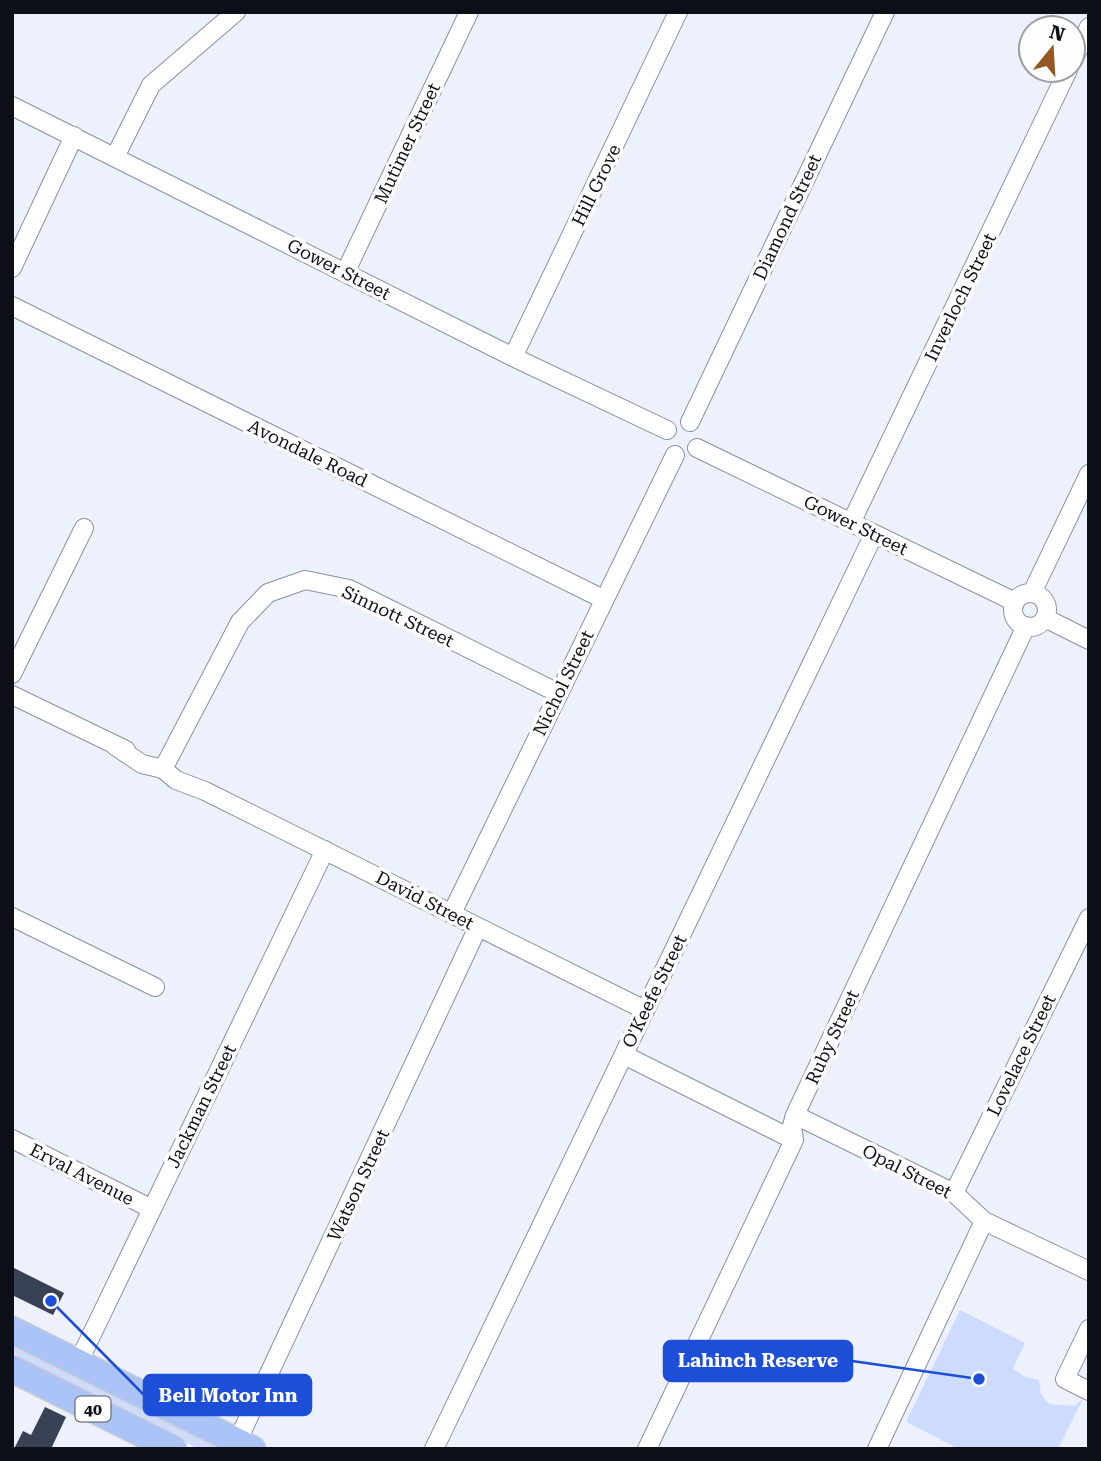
<svg xmlns="http://www.w3.org/2000/svg" width="1101" height="1461" font-family="'Roboto Serif',serif">
<style>
.green{fill:#cddcfe}
.building{fill:#394154}
.lines{fill:none;stroke-linecap:round;stroke-linejoin:round}
.minor-casing{stroke:#8791a7;stroke-width:20}
.highway-casing{stroke:#cecfd1;stroke-width:29}
.minor{stroke:#fff;stroke-width:18}
.highway{stroke:#acc3f7;stroke-width:26}
.labels{text-anchor:middle;dominant-baseline:central;stroke-width:7;stroke-linejoin:round;paint-order:stroke}
.shield{fill:#fefefe;stroke:#55575c;stroke-width:2}
.shield-label{font-size:16px;font-weight:bold;fill:#0c0f17}
.street-label{font-size:18px;fill:#0c0f17;stroke:#fefefe}
.leader{fill:none;stroke:#1d4ed8;stroke-width:2.5}
.callout-dot{fill:#1d4ed8;stroke:#fefefe;stroke-width:2.5}
.callout{fill:#1d4ed8;stroke:#1d4ed8;stroke-width:2.5}
.callout-label{font-size:19px;text-anchor:middle;font-weight:bold;fill:#fff}
</style>
<rect width="100%" height="100%" fill="#edf1fb"/>
<path class="green" d="M960,1310L1025,1343L1013,1369L1025,1377L1039,1380L1041,1394L1049,1404L1074,1406L1083,1399L1058,1449H959L906,1422Z
M12,1343L225,1449H199L50,1375L12,1352Z"/>
<path class="building" d="M12,1267L64,1293L53,1315L12,1295Z
M45,1407L66,1417L51,1449H14L23,1431L31,1435Z"/>
<g class="lines">
<defs>
<path id="minor" d="M1073,60L1089,27
M12,106L513,357L667,430
M115,157L151,85L236,12
M12,268L74,136
M345,273L469,12
M12,306L603,599
M513,357L678,12
M690,422L885,12
M697,448L1015,602
M851,523L1068,70
M1032,593L1089,474
M1013 610a17 17 0 1 1 34 0a17 17 0 1 1-34 0Z
M1045,618L1089,640
M12,674L84,528
M12,695L126,750
M115,746L142,764L163,769L176,780L205,791L645,1010
M163,769L240,622L268,593L305,580L349,589L558,693
M452,913L675,455
M12,917L155,987
M624,1055L794,1140
M795,1115L954,1193L984,1221L1089,1271
M12,1139L152,1209
M954,1193L1089,918
M1089,1329L1065,1379L1089,1391
M78,1363L325,850
M237,1442L478,927
M434,1449L874,534
M647,1449L794,1140L792,1126L795,1115L1026,626
M877,1449L984,1221"/>
<path id="highway" d="M12,1330L252,1449
M12,1369L173,1449"/>
</defs>
<use href="#minor" class="minor-casing"/>
<use href="#highway" class="highway-casing"/>
<use href="#minor" class="minor"/>
<use href="#highway" class="highway"/>
</g>
<g class="labels">
<rect class="shield" x="75.5" y="1396.5" width="35" height="25" rx="5"/>
<g class="shield-label">
<text x="93" y="1409">40</text>
</g>
<g class="street-label">
<text transform="translate(407 143) rotate(-65)">Mutimer Street</text>
<text transform="translate(596 185) rotate(-64)">Hill Grove</text>
<text transform="translate(787 217) rotate(-65)">Diamond Street</text>
<text transform="translate(339 269) rotate(27)">Gower Street</text>
<text transform="translate(960 297) rotate(-64)">Inverloch Street</text>
<text transform="translate(308 453) rotate(26)">Avondale Road</text>
<text transform="translate(856 525) rotate(26)">Gower Street</text>
<text transform="translate(398 616) rotate(25)">Sinnott Street</text>
<text transform="translate(563 683) rotate(-64)">Nichol Street</text>
<text transform="translate(425 900) rotate(27)">David Street</text>
<text transform="translate(654 991) rotate(-64)">O'Keefe Street</text>
<text transform="translate(832 1037) rotate(-65)">Ruby Street</text>
<text transform="translate(1021 1055) rotate(-64)">Lovelace Street</text>
<text transform="translate(201 1106) rotate(-64)">Jackman Street</text>
<text transform="translate(907 1171) rotate(27)">Opal Street</text>
<text transform="translate(82 1174) rotate(27)">Erval Avenue</text>
<text transform="translate(358 1185) rotate(-65)">Watson Street</text>
</g>
</g>
<path class="leader" d="M979 1379L852 1361M51 1301L144 1395"/>
<g class="callout-dot">
<circle cx="979" cy="1379" r="7"/>
<circle cx="51" cy="1301" r="7"/>
</g>
<g class="callout">
<rect x="664" y="1341" width="188" height="40" rx="7"/>
<rect x="144" y="1375" width="167" height="40" rx="7"/>
</g>
<g class="callout-label">
<text x="758" y="1367">Lahinch Reserve</text>
<text x="228" y="1402">Bell Motor Inn</text>
</g>
<rect width="1101" height="1461" fill="none" stroke="#0c0f17" stroke-width="28"/>
<g transform="translate(1052 49) rotate(18)"><circle r="33" fill="#fefefe" stroke="#9d9ea2" stroke-width="2"/>
<path d="M0-5L12 26L0 18L-12 26Z" fill="#975722"/>
<text y="-10" font-size="19" font-weight="bold" text-anchor="middle" fill="#0c0f17">N</text>
</g>
</svg>
